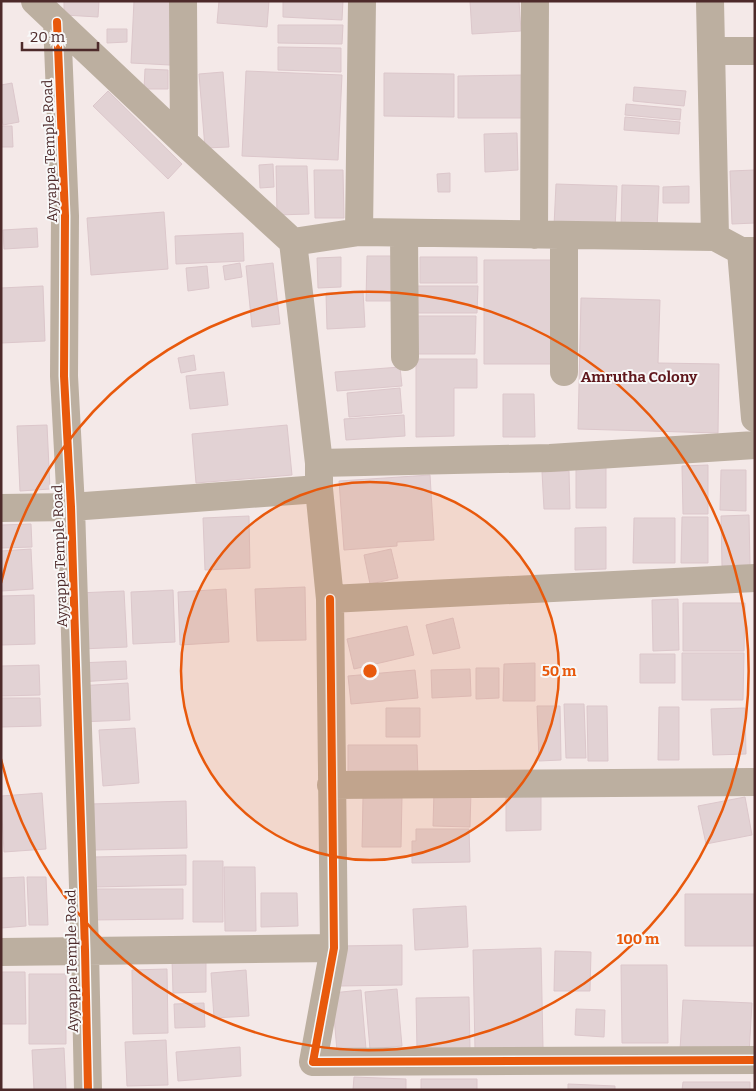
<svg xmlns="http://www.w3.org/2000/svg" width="756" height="1091" font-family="Bitter,serif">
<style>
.building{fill:#e2d2d4;stroke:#dcc7cb}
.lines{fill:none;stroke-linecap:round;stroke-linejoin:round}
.minor{stroke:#bcafa0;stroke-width:28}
.cycleway-casing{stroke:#f8f8f8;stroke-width:11}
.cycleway{stroke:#e8590c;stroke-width:8}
.ring{fill:none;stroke:#e8590c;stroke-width:2.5}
.labels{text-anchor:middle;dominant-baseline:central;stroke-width:4;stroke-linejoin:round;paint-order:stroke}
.street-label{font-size:14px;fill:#4d2a2a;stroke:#f8f8f8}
.neighbourhood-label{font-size:15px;font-weight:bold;fill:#5f171c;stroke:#f8f8f8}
.centre{fill:#e8590c;stroke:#f8f8f8;stroke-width:2.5}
.ring-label{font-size:15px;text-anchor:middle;font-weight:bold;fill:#e8590c;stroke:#f8f8f8;stroke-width:4;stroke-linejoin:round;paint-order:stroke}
</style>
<rect width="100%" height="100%" fill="#f4e9e8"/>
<path class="building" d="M64,1H99L98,17L64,15Z
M134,1H173L170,65L131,63Z
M219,1H269L267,27L217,23Z
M283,1H343L342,20L283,17Z
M470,1H519L521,31L472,34Z
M278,25H343L342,44L278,43Z
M107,29H127V42L107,43Z
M278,47L341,48V72L278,70Z
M145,69L168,70V89H144Z
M246,71L342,75L338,160L242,156Z
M223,72L229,147L205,148L199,74Z
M384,73L454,74V117L384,116Z
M523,75V118H458V76Z
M12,83L19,122L3,125L1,114V85Z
M634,87L686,91L684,106L633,101Z
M108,91L182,164L168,179L93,106Z
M626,104L681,109L680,120L625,115Z
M625,117L680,122L679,134L624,130Z
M1,126H12L13,147H1Z
M517,133L518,170L485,172L484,134Z
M273,164L274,187L260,188L259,165Z
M276,166H307L309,214L277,215Z
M314,170H343L344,218H315Z
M755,170V223L732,224L730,171Z
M450,173V192H438L437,174Z
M556,184L617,186L615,229L554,226Z
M622,185L659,186L657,229L621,228Z
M689,186V203H663V187Z
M164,212L168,269L91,275L87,218Z
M37,228L38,247L4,249L3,230Z
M243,233L244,261L176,264L175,236Z
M367,256H392L391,301H366Z
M341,257V287L318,288L317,258Z
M420,257H477V283H420Z
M484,260H552V364H484Z
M240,263L242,277L225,280L223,266Z
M273,263L280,324L252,327L246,266Z
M207,266L209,288L188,291L186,268Z
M43,286L45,341L1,343V288Z
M416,286H478L477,313H416Z
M363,291L365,327L327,329L326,293Z
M581,298L660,300L658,363L719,364L718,433L578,429Z
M412,316H476L475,354H412Z
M194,355L196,370L181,373L178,358Z
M416,359H477V388H454V436L416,437Z
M400,367L402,386L337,391L335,372Z
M224,372L228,405L190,409L186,376Z
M400,388L402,413L349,417L347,393Z
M503,394H534L535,437H503Z
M404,415L405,436L346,440L344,419Z
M47,425L50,489L20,491L17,426Z
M287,425L292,475L196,483L192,434Z
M576,462H606V508H576Z
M708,465V514H683L682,466Z
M721,470H746V511L720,510Z
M569,471L570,509H544L542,472Z
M430,475L434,540L397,542V546L344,550L339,481Z
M749,515L750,565L722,566L721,516Z
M249,516L250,568L205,570L203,518Z
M682,517H708V563H681Z
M634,518H675V563H633Z
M31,524L32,547L1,548V525Z
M606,527V569L575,570V528Z
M31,549L33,589L1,591V551Z
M391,549L398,578L370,584L364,555Z
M305,587L306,640L257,641L255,589Z
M226,589L229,642L180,645L178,592Z
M173,590L175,642L133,644L131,592Z
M124,591L127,647L81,649L78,593Z
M34,595L35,644L1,645V596Z
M678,599L679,650L653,651L652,600Z
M683,603H745L744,651H683Z
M453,618L460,648L433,654L426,625Z
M407,626L414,655L354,669L347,639Z
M682,653H744L743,700H682Z
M640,654H675V683H640Z
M126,661L127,679L79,682L78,663Z
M535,663V701H503L504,664Z
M39,665L40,695L1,696V666Z
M476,668H499V698L476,699Z
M470,669L471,696L432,698L431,670Z
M415,670L418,698L351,704L348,676Z
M128,683L130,720L78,722L77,686Z
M1,698H40L41,726L1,727Z
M564,704H584L586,758H566Z
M537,706H560L561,760L539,761Z
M587,706H607L608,761H588Z
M659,707H679V760H658Z
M386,708H420V737H386Z
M745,708L746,754L713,755L711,709Z
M135,728L139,783L103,786L99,730Z
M348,745H417L418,778H348Z
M434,791H471L470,827L433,826Z
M42,793L46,849L4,852L1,796Z
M541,793V830L506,831V794Z
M363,797H402L401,847H362Z
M745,797L752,835L706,844L698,806Z
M186,801L187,848L93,850L91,804Z
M416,829H469L470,862L412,863V841H416Z
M186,855V885L94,887L93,857Z
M193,861H223V922H193Z
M224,867H255L256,931H225Z
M24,877L26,926L1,928V878Z
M27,877H46L48,925H29Z
M90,889H183V919L90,920Z
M261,893H297L298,926L261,927Z
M685,894H754V946H685Z
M466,906L468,947L415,950L413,909Z
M402,945V985L340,986L339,946Z
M541,948L543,1048L475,1050L473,950Z
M555,951L591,952L590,991H554Z
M206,958V992L173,993L172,959Z
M621,965H667L668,1043H622Z
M167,969L168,1033L133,1034L132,970Z
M246,970L249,1016L214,1018L211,973Z
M1,972H25L26,1024H1Z
M29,974H66V1044H29Z
M397,989L402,1046L370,1049L365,992Z
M361,990L366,1049L337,1051L332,993Z
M469,997L470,1049L417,1050L416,998Z
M683,1000L752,1003L749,1054L680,1050Z
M204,1003L205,1027L175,1028L174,1004Z
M576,1009L605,1010L604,1037L575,1035Z
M166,1040L168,1085L127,1086L125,1042Z
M240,1047L241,1076L178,1081L176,1052Z
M64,1048L66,1090H34L32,1050Z
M354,1077L406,1079V1090H353Z
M421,1079H477V1090H421Z
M683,1082H750V1090H682Z
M568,1084L615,1086V1090H568Z"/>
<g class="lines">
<path class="minor" d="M35,1L184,142L293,242L359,232L715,237L741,251H755
M183,1L184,142
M710,1L715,237
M57,22L65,216L64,376L71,507L85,950L88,1090
M711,51H755
M359,232L362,1
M404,233L405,357
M534,235L535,1
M564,235V372
M293,242L319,463L550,458L755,445
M741,251L755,418
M319,463V489L330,599L755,578
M1,508L71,507L319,489
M330,599L334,948L313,1062L755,1060
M331,785L755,782
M1,952L334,948"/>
<defs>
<path id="cycleway" d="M57,22L65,216L64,376L71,507L85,950L88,1090
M330,599L334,948L313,1062L755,1060"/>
</defs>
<use href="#cycleway" class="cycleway-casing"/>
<use href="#cycleway" class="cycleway"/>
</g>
<circle cx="370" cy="671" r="189" fill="#e8590c" fill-opacity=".12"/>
<g class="ring">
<circle cx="370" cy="671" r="189"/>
<path d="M1 583A379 379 0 1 1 1 759"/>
</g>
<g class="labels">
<g class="street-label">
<text transform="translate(50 151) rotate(-92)">Ayyappa Temple Road</text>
<text transform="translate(60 556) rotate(-92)">Ayyappa Temple Road</text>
<text transform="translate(72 961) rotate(-91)">Ayyappa Temple Road</text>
</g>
<g class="neighbourhood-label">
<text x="639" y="377">Amrutha Colony</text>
</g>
</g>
<circle cx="370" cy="671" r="8" class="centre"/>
<g class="ring-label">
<text x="559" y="676">50 m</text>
<text x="638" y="944">100 m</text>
</g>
<rect width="756" height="1091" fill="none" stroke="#4d2a2a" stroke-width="5"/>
<path d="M22 42v8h76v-8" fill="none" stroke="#4d2a2a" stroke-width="2.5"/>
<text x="30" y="42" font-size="15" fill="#4d2a2a" stroke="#f8f8f8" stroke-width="4" paint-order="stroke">20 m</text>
</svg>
